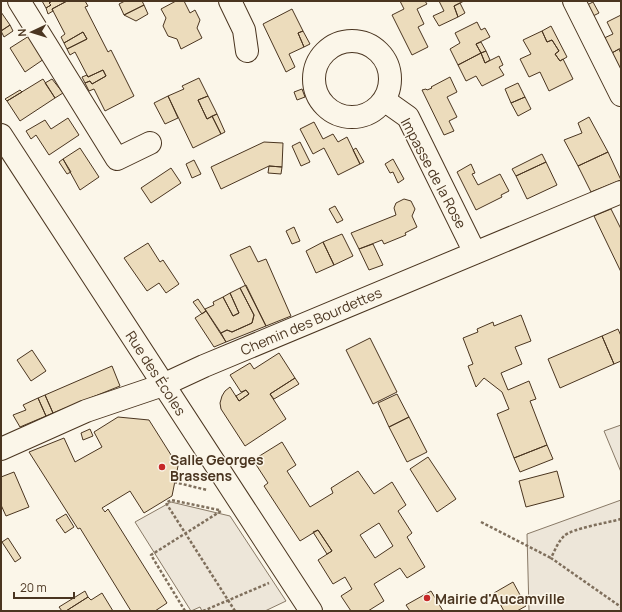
<svg xmlns="http://www.w3.org/2000/svg" width="622" height="612" font-family="Manrope,sans-serif">
<style>
.green{fill:#ede6d9;stroke:#887966}
.building{fill:#ecdcbc;stroke:#4a3520;fill-rule:evenodd}
.lines{fill:none;stroke-linecap:round;stroke-linejoin:round}
.minor-casing{stroke:#4a3520;stroke-width:24}
.path{stroke:#7f6f5c;stroke-width:2.5;stroke-dasharray:3 2;stroke-linecap:butt}
.minor{stroke:#fbf6e9;stroke-width:22}
.poi-dot{fill:#c62828;stroke:#fbf6e9;stroke-width:1.5}
.labels{text-anchor:middle;dominant-baseline:central;stroke-width:3;stroke-linejoin:round;paint-order:stroke}
.street-label{font-size:14px;fill:#4a3520;stroke:#fbf6e9}
.poi-label{font-size:14px;font-weight:bold;fill:#4a3520;stroke:#fbf6e9;text-anchor:start}
</style>
<rect width="100%" height="100%" fill="#fbf6e9"/>
<path class="green" d="M621,425V472L604,431Z
M621,500V611H529L527,534Z
M171,502L230,516L286,601L265,611H202L200,607L191,611L135,522Z"/>
<path class="building" d="M42,1H52L49,3L51,5L46,8Z
M52,1H67L52,9L53,11L48,14L46,8L51,5L49,3Z
M67,1H85L88,6L85,7L108,52L111,50L134,96L105,111L94,89L89,91L85,83L90,81L92,84L106,76L103,70L88,77L75,52L70,55L67,49L87,39L83,32L64,43L61,37L65,34L52,9Z
M125,1H142L144,5L124,15L119,4Z
M176,1H184L190,13L195,10L200,20L197,28L202,38L181,49L177,39L168,36L163,26L166,18L161,9Z
M400,1H425L427,4L417,9L424,24L418,27L428,47L412,55L392,15L404,9Z
M439,1H464L454,6L458,17L439,26L433,16L444,11Z
M593,2L599,13L591,17L585,6Z
M460,3L465,13L458,17L454,6Z
M144,5L148,14L136,21L124,15Z
M292,9L303,31L298,33L304,47L289,54L295,67L286,72L263,24Z
M1,12L10,25L1,31Z
M621,15V48L610,54L602,39L613,34L607,22Z
M477,22L481,30L485,28L490,37L476,44L481,53L458,65L450,49L460,43L455,33Z
M10,25L13,31L4,37L1,31Z
M551,26L567,57L560,61L555,54L559,51L552,40L547,42L542,31Z
M303,31L310,44L304,47L298,33Z
M542,31L547,42L552,40L559,51L555,54L560,61L563,59L573,79L549,91L540,72L529,77L520,59L531,54L523,40Z
M83,32L87,39L67,49L64,43Z
M29,36L44,59L25,72L10,48Z
M481,42L486,51L481,53L476,44Z
M619,49L621,54V76L610,54Z
M486,51L490,60L485,63L481,53Z
M481,53L485,63L499,56L503,65L499,67L504,75L482,86L476,76L466,81L458,65Z
M103,70L106,76L92,84L90,81L85,83L82,77L87,75L88,77Z
M450,77L457,92L447,97L457,117L449,121L454,131L444,135L422,90L426,89L427,90L432,88L431,87Z
M199,78L208,96L198,100L207,119L212,116L221,134L193,148L168,96L184,89L182,86Z
M43,79L55,98L20,121L7,101Z
M52,79L63,93L55,98L45,83Z
M518,83L525,97L511,103L505,89Z
M302,89L305,97L297,100L294,92Z
M20,90L22,92L7,101L5,99Z
M168,96L178,118L165,124L154,103Z
M208,96L217,114L207,119L198,100Z
M525,97L531,109L518,116L511,103Z
M217,114L225,132L221,134L212,116Z
M589,117L608,152L578,166L564,140L582,133L578,123Z
M68,118L79,135L49,155L36,135L31,139L26,131L45,120L51,129Z
M314,122L323,139L333,134L338,142L347,137L360,164L338,175L324,148L313,154L300,129Z
M264,142L283,143L282,167L269,166L221,189L211,167Z
M300,142L310,162L301,166L292,146Z
M80,148L99,177L80,190L63,159Z
M356,148L364,162L360,164L353,150Z
M608,152L621,180L591,192L578,166Z
M542,154L546,162L516,176L512,169Z
M63,159L71,172L67,174L59,162Z
M393,159L404,179L398,183L393,172L390,173L385,164Z
M194,160L201,174L192,178L186,164Z
M546,162L557,185L527,199L516,176Z
M471,164L475,173L472,174L478,185L500,174L509,191L501,195L502,197L476,210L457,172Z
M269,166L282,167L281,174L268,173Z
M171,168L181,183L151,203L141,188Z
M404,199L411,201L415,209L412,216L417,227L405,233L406,235L384,244L382,240L359,249L351,233L396,215L394,208L396,203Z
M335,206L343,220L337,223L329,209Z
M611,209L621,229V272L594,216Z
M294,227L300,241L292,244L286,231Z
M342,234L353,256L334,265L323,242Z
M323,242L334,265L316,273L306,251Z
M148,243L160,262L163,260L179,284L166,293L159,283L147,291L124,258Z
M373,244L383,265L369,270L359,249Z
M250,246L258,262L266,259L291,316L266,326L230,255Z
M246,285L266,326L226,342L221,333L227,330L232,332L252,323L254,315L240,288Z
M240,288L254,315L252,323L232,332L227,330L221,333L205,309L214,305L213,302L223,297L233,316L239,313L230,293Z
M230,293L239,313L233,316L223,297Z
M198,299L206,311L202,314L193,302Z
M206,311L226,342L214,347L195,318Z
M521,315L531,341L515,347L522,364L501,373L508,390L529,381L536,399L530,401L547,445L514,458L497,414L509,409L502,392L484,378L476,387L468,366L473,364L463,338L478,332L477,329L493,322L494,326Z
M618,329L621,336V361L614,364L602,336Z
M602,336L614,364L560,388L548,359Z
M370,338L397,392L373,404L346,350Z
M32,350L46,371L31,381L17,360Z
M279,353L295,378L270,394L286,419L245,446L221,409L220,403L222,396L225,391L230,387L239,401L249,394L246,390L241,392L230,375L250,363L254,369Z
M112,366L120,386L53,413L45,395Z
M295,378L299,384L274,399L270,394Z
M246,390L249,394L239,401L236,396Z
M397,394L409,417L389,427L378,403Z
M45,395L53,413L46,416L38,398Z
M38,398L46,416L20,427L13,415L26,410L23,405Z
M118,417L149,420L178,466L172,496L144,513L130,491L102,508L105,512L108,509L167,603L155,611H131L80,528L78,529L29,452L64,438L75,462L102,447L94,432Z
M409,417L427,452L407,462L389,427Z
M90,429L93,436L83,440L81,433Z
M282,442L296,465L287,471L310,507L333,493L331,488L358,471L374,494L392,482L406,505L398,511L412,533L407,537L425,567L407,578L400,568L374,584L384,601L368,611H351L341,596L352,589L345,577L333,584L318,560L332,551L318,530L300,541L264,486L268,483L253,460ZM379,523L393,546L375,558L360,535Z
M547,445L553,459L520,472L514,458Z
M428,457L456,499L437,512L410,469Z
M557,471L564,497L526,507L519,481Z
M14,472L29,507L6,516L1,505V477Z
M66,514L74,527L65,533L56,520Z
M318,530L332,551L327,554L313,532Z
M8,538L21,558L15,562L2,542Z
M513,582L526,606L517,611H504L494,593Z
M85,591L88,597L66,611H62L59,607Z
M431,591L443,611H410L406,605Z
M102,593L113,611H66L88,597L91,600Z"/>
<g class="lines">
<defs>
<path id="minor" d="M19,1L117,159L150,143
M230,1L244,30L247,51
M574,1L621,95
M314 79a38 38 0 1 1 76 0a38 38 0 1 1-76 0Z
M384,100L408,117L475,253
M1,135L311,611
M1,449L86,411L163,385L204,366L621,192"/>
</defs>
<use href="#minor" class="minor-casing"/>
<path class="path" d="M174,482L207,490
M219,510L171,500L166,503L235,611
M621,519C607,523 573,528 564,536C558,542 555,550 551,558L621,607
M481,522L551,558
M185,611L151,555L221,511
M203,611L269,583"/>
<use href="#minor" class="minor"/>
</g>
<g class="poi-dot">
<circle cx="162" cy="467" r="4"/>
<circle cx="427" cy="598" r="4"/>
</g>
<g class="labels">
<g class="street-label">
<text transform="translate(434 173) rotate(62)">Impasse de la Rose</text>
<text transform="translate(311 321) rotate(-23)">Chemin des Bourdettes</text>
<text transform="translate(156 373) rotate(57)">Rue des Écoles</text>
</g>
<g class="poi-label">
<text x="170" y="459">Salle Georges<tspan x="170" dy="16">Brassens</tspan></text>
<text x="435" y="598">Mairie d'Aucamville</text>
</g>
</g>
<rect width="622" height="612" fill="none" stroke="#4a3520" stroke-width="4"/>
<g transform="translate(32 32) rotate(266)" stroke="#fbf6e9" stroke-width="3" paint-order="stroke">
<path d="M0-3L7 15L0 10L-7 15Z" fill="#4a3520"/>
<text y="-6" font-size="11" font-weight="bold" text-anchor="middle" fill="#4a3520">N</text>
</g>
<path d="M14 592v6h60v-6" fill="none" stroke="#4a3520" stroke-width="2"/>
<text x="20" y="592" font-size="12" fill="#4a3520" stroke="#fbf6e9" stroke-width="3" paint-order="stroke">20 m</text>
</svg>
